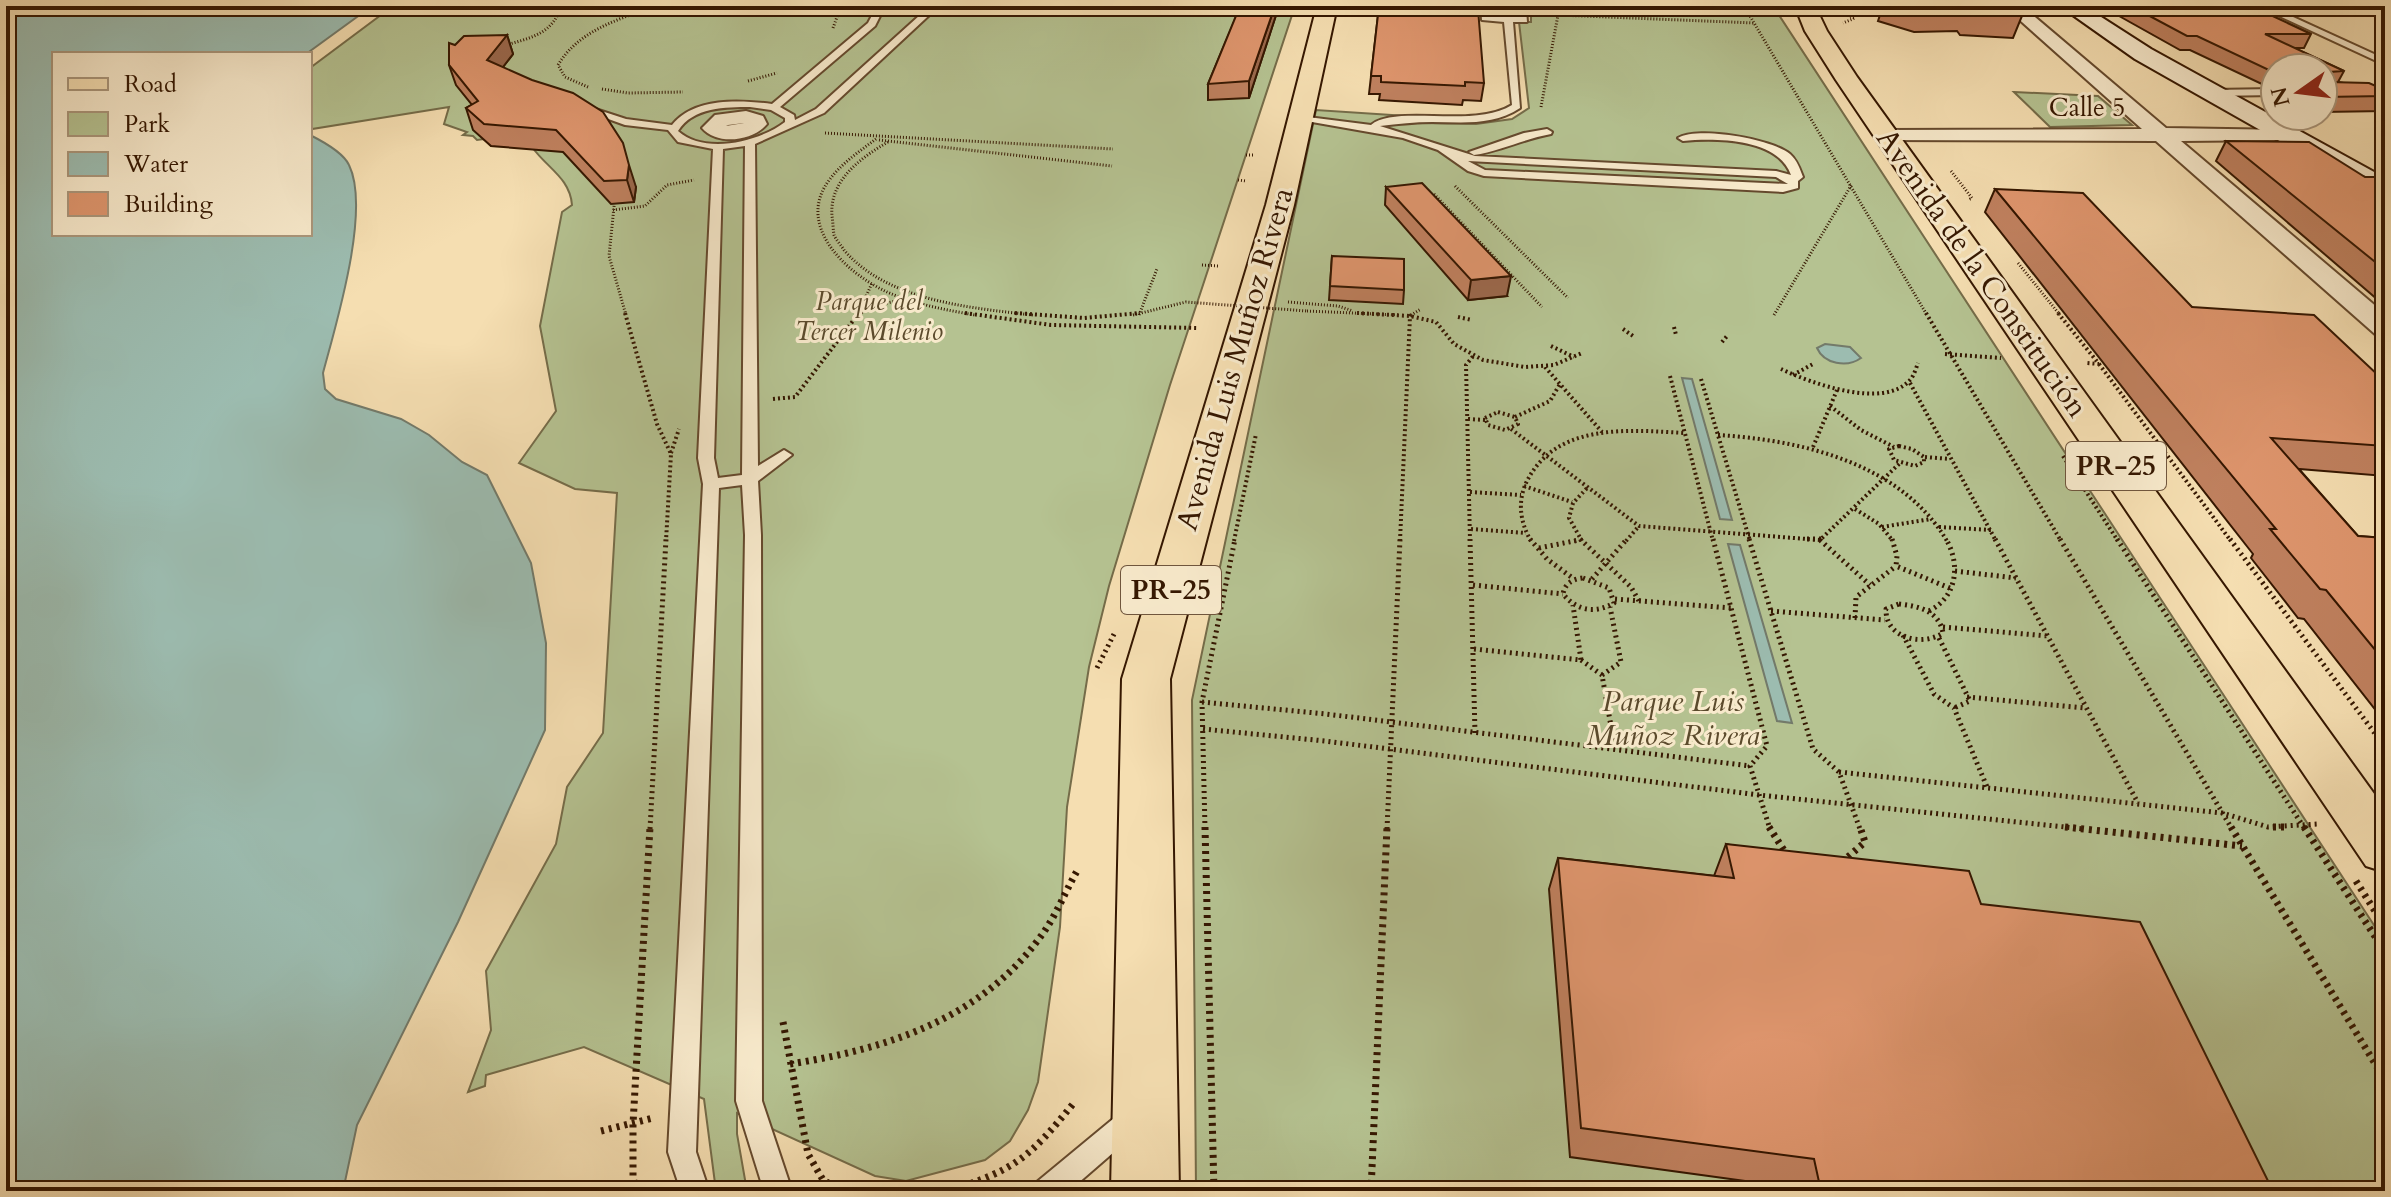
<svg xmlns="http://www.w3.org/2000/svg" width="2391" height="1197" font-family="Cardo,serif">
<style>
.green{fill:#b5c291;stroke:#756c49;stroke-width:2}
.water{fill:#9cbcb0;stroke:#737a6a;stroke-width:2}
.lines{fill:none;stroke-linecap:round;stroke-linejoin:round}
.lane-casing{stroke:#65492d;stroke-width:4}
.street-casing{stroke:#65492d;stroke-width:4}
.secondary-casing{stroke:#351701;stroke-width:4}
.primary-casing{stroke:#351701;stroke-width:4}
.path-far3{stroke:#351701;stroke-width:3;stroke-dasharray:1 2;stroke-linecap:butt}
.path-far2{stroke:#351701;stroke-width:4;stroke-dasharray:2 3;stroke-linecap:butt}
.path-far1{stroke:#351701;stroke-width:5;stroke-dasharray:2 4;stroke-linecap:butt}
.path{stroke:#351701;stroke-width:7;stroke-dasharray:3 5;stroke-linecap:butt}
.lane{fill:#f8eacc;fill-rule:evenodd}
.street{fill:#f8eacc;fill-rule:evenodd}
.secondary{fill:#f8eacc;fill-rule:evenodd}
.primary{fill:#f5deb1;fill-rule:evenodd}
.path-bridge-far1{stroke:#351701;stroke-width:3;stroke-dasharray:1 2;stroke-linecap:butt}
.path-bridge{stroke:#351701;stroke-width:4;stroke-dasharray:2 3;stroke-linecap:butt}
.wall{fill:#bf805e;stroke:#351701;stroke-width:2}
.shaded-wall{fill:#9b684c;stroke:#351701;stroke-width:2}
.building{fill:#de956d;stroke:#351701;stroke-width:2}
.labels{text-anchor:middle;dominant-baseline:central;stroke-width:6;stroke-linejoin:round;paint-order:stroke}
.far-street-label{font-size:26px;fill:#351701;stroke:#f8eacc}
.far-park-label{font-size:26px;font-style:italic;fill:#5b4a2c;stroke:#f8eacc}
.shield{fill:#f8eacc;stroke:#70563e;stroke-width:2}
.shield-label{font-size:28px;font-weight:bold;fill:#351701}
.street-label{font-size:30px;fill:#351701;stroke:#f8eacc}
.park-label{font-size:30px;font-style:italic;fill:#5b4a2c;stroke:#f8eacc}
</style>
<rect width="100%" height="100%" fill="#f5deb1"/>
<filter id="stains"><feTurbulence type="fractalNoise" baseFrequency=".0025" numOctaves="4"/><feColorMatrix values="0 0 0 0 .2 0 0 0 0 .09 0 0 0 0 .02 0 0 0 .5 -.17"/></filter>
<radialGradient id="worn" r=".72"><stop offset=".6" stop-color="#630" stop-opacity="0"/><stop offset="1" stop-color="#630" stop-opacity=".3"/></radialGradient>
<path class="green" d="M393,6H1295L1170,385L1109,586L1089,667L1067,807L1060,927L1038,1082L1028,1110L1010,1141L985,1160L906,1181L875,1176L737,1113V1134L747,1191H716L704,1099L584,1047L486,1075L485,1086L468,1092L491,1030L486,971L556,844L567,787L603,733L617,493L575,489L519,463L556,411L540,326L562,212L572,205C570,178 547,168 532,147L491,146L484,139L477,140L473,136L463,135L467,132L444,124L449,107L312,129L310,68Z
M1711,6H1773L2385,942V1191H1196L1192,700L1316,110L1407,116L1422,123L1476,124L1512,119L1529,108L1519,22H1531V7L1716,16Z
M2014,92L2098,96L2132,125L2050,127Z"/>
<path class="water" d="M6,6H372L306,54H54V234H310V135C322,141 343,152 349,165C371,210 336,324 323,373L325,389L336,399L401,419L429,435L462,462L487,475L531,563L546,643L545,730L458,922L357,1125L343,1191H6Z
M1825,344L1850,347L1861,358C1847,368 1824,364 1817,348Z
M1682,378L1692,379L1732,520L1720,519Z
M1728,544L1740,545L1792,723L1777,721Z"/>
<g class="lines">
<defs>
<path id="lane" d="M877,6H885L875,26L780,107L794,115L795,120L816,109L930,6H939L824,113L755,144L758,466L784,450L792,455L758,481L761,535L762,1101L792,1191H764L736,1101L745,535L742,485L719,488L696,1152L709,1191H681L668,1152L703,484L698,458L713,149L678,142L668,130L625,125L578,108L583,105L626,119L672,125C694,97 740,100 772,104L868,23ZM750,107L771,110L785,118V122C759,142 705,155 678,131C693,107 726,107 750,107ZM745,146L742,475L718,478L714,458L723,149Z
M1481,6L1526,9L1527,22H1513L1520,108C1493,126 1464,122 1432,122C1415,122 1398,124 1380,126L1475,156L1776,171L1791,175C1778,138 1715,138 1683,141L1678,138C1698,126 1772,139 1790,154C1797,160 1800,169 1803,177L1798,181V188L1783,192L1484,176L1468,171L1438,150L1403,138L1295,119L1300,116L1371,125C1395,104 1474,129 1512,105L1504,22L1482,20ZM1488,10L1518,11L1519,17L1489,16ZM1468,161L1776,177L1788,184L1485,170Z
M2258,6H2269L2385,59V65Z
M2275,89V95L2212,96L2207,93L2212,90Z
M1547,129L1552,132L1551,134C1524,139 1500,151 1474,155L1469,152L1524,133Z
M1128,1110L1137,1114L1141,1123L1137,1132L1069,1191H1034L1038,1181L1119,1114Z"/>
<path id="street" d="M2004,6H2022L2166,128L2292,130L2295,134L2292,138L2285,140L2181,141L2385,314V336L2375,334L2156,141L1881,140L1878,136L1888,130L2142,129Z
M746,111L763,116L767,124C753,141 717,146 702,128L715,115ZM744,123L726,126L728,125Z"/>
<path id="secondary" d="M2060,6H2084L2151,49L2385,178V197L2375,195L2135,59Z"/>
<path id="primary" d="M1317,6H1337L1294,205L1170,679L1179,1191H1111L1122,679L1266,205Z
M1795,6H1815L1827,31L1857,77L2385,809V872L2366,866L1836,80L1805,31Z"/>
</defs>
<use href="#lane" class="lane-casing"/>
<use href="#street" class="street-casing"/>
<use href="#secondary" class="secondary-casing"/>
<use href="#primary" class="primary-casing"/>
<path class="path-far3" d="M1744,6L1927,315
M1839,12L1855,18L1843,23
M833,28L841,6
M503,46C525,39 548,36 558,14L575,6
M748,81L777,73
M588,87L565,77L558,65C579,30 618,20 654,6
M602,89L628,93L683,92
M1541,107L1558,15L1754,23
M825,133L1113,149
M876,139C860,151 842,163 830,179C794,225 846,273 887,292C914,304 946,310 975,315
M879,140L1112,166
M1246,155H1253
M1951,171L1972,198L1968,200
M1238,180L1246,181
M1455,186L1568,298
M1434,194L1542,307
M615,197L609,256L626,315
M613,210L645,206L667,185L694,180
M2018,263L2060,315
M1202,265L1219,266
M1288,302L1338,306L1353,311
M1307,311L1398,315
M859,314L877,305L906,299
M858,315L872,283
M1139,315L1157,269
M1411,315L1421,309
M1774,315L1852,184"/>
<path class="path-far2" d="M625,313L657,424L671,454L666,541
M965,313L1051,325L1198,328
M1357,313L1410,316L1436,322L1454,344L1483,360L1525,367L1554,365L1582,353
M1926,313L2061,541
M2058,313L2099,364L2087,363
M1458,317L1472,320
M1674,327L1676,335
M1623,329L1633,336
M1722,342L1727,336
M1551,346L1574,357
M1945,354L2001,358
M2099,364L2231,541
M1545,367L1602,432
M1781,369C1811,383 1883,410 1910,380C1914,376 1916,368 1918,363
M1793,375L1813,364
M1670,376L1713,541
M1701,379L1750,541
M1910,383L1996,541
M773,399L795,397L859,313
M1830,406L1861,430L1894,447
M1498,412L1515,417L1518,424L1505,430L1488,425L1485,418Z
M1515,417L1550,401L1560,384
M1468,419L1486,420
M1511,429L1639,526L1820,540L1900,463
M1718,435C1801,440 1901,463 1947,541
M1899,446L1912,449L1924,457V462L1915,466L1894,460L1889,449Z
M1813,447L1837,390
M671,453L679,429
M2063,456L2118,541
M1925,457L1950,459
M1524,486L1572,502
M1470,492L1521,495
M1855,509L1879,524L1893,541
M1882,527L1931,519
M1939,527L1991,530
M1471,529L1526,533
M1234,541L1256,434
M1400,541L1410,316L1414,313
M1470,541L1466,365L1474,355
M1531,541C1520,522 1517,501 1527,481C1557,422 1629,430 1685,433
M1574,541L1579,540
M1582,541L1569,518L1573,503L1589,486
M1626,541L1639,526"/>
<path class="path-far1" d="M1470,539L1475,733
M1530,539L1547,559L1574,579
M1580,539L1631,587L1639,601
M1713,539L1767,746L1750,766L1770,829
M1749,539L1813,749L1839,772L1860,829
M1807,539H1821
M1892,539L1897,556L1896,566L1952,589
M1995,539L2138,803
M2060,539L2232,829
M2117,539L2305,829
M2230,539L2385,747
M1820,540L1870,585
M1539,548L1579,540
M1955,571L2016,578
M1583,578L1609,588L1614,603C1595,614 1577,611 1563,594C1565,583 1573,579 1583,578Z
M1592,579L1627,539
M1473,585L1563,594
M1615,599L1731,608
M1899,604C1919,606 1939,611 1943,633C1922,647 1885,638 1886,609Z
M1771,611L1885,620
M1929,611C1957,597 1961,565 1946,539
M1855,618L1856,597L1896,566
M1943,627L2048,636
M1903,635L1934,694L1954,708L1987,787
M1939,638L1970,701L1954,708
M1474,649L1581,660L1573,605
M1581,660L1602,675L1615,749
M1097,668L1114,634
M1602,675L1621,662L1610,607
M1967,697L2085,708
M1202,702L1326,714L1750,766
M1203,729L1325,741L1759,795L2084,829
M1839,772L2222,813L2268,827L2317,824
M650,829L666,539
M1205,829L1202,702L1235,539
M1387,829L1400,539"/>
<path class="path" d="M1205,827L1214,1191
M1769,827L1787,855
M2065,827L2242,846
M2231,827L2385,1080
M2273,827H2288
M2304,827L2385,952
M1842,862L1865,842L1860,827
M2356,881L2385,927
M783,1022L808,1154L823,1180L843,1191
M790,1064C887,1049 981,1019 1041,936C1056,916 1065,892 1077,871
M601,1131L653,1118
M637,1191L633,1178V1124L650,827
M948,1191C1015,1170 1029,1158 1073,1104
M1371,1191L1387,827"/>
<use href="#lane" class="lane"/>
<use href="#street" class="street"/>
<use href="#secondary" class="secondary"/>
<use href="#primary" class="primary"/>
<path class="path-bridge-far1" d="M888,142C860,158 829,181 832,216C833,222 833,229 834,235C836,240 841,245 844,250C887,301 971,308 1033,315
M1133,315L1186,302L1307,311"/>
<path class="path-bridge" d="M1015,313L1084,318L1140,313"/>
</g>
<path class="wall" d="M1237,6H1279L1249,98L1208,100V84L1239,10Z
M1379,6L1484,83L1481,101L1463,100L1462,105L1379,100L1380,94H1369Z
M1883,6H2018L2024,11L2013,38L1960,35L1957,31L1914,32L1878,21Z
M2103,6H2251L2311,34L2304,48H2294L2344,71L2338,82L2385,90V111L2323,112V68H2275V87L2266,86L2190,50H2180L2103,7Z
M507,35L513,54L503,67L636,187L634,202L611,204L563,152L491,146L473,130L466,108L472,105L456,85L449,65Z
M2226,141L2385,182V306L2216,161Z
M1386,187L1507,296L1468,300L1385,205Z
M1995,189L2192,307L2380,377H2385V476L2299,469L2358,536L2385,538V722L2304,619L2298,618L2251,558L2253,554L1985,212Z
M1332,256L1404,290L1403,304L1329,300Z
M1726,844L1981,904L2273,1191H1796V1188L1570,1157L1549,889L1558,858L1714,876Z"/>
<path class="shaded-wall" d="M1275,6H1279L1249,98V81Z
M507,35L513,54L493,80L487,60Z
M629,165L636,187L634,202L627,180Z
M1511,276L1507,296L1468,300L1471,280Z"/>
<path class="building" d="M1240,6H1275L1249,81L1208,84Z
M1379,6H1462V8L1478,9L1484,83L1465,82V86L1381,82V76H1371Z
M1968,6H2018L2024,11L1970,8Z
M2131,6H2251L2311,34H2265L2344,71L2329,72V82L2369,83L2385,90V96L2323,97V68H2275V72H2273L2197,36H2187Z
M507,35L487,60L532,80L573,93L603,112L623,143L629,165L627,180L604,181L556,130L484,124L466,108L478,101L449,65V43L455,45L464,36Z
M2226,141L2309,142L2365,177H2375L2385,182V270Z
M1422,183L1511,276L1471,280L1386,187Z
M1995,189L2083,193L2192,307L2314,315L2380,377H2385V446L2271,438L2358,536L2385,538V662L2326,590L2320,589L2270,529H2276Z
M1332,256L1404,259V290L1330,286Z
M1726,844L1969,871L1981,904L2140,922L2273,1191H1821L1814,1159L1581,1128L1558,858L1734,878Z"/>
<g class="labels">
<g class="far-street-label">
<text x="2087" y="107">Calle 5</text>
</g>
<g class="far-park-label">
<text x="869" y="301">Parque del<tspan x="869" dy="30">Tercer Milenio</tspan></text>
</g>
<g class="shield">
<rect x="2066" y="442" width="100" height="48" rx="6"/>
<rect x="1121" y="566" width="100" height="48" rx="6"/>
</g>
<g class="shield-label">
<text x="2116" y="466">PR-25</text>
<text x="1171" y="590">PR-25</text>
</g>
<g class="street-label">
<text transform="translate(1982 273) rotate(55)">Avenida de la Constitución</text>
<text transform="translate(1235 359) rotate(-74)">Avenida Luis Muñoz Rivera</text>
</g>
<g class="park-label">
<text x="1673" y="701">Parque Luis<tspan x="1673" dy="34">Muñoz Rivera</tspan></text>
</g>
</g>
<rect width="2391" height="1197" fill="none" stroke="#f5deb1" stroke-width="32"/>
<rect x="8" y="8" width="2375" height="1181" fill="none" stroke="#351701" stroke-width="4"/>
<rect x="16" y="16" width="2359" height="1165" fill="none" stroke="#351701" stroke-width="2"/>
<rect x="52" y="52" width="260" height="184" fill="#f8eacc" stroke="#aa967b" stroke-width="2"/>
<rect x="68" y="78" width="40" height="12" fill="#f5deb1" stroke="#aa967b" stroke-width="2"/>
<text x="124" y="92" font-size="24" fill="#351701">Road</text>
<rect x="68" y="112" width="40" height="24" fill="#b5c291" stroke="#aa967b" stroke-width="2"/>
<text x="124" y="132" font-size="24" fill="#351701">Park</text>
<rect x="68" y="152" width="40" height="24" fill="#9cbcb0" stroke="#aa967b" stroke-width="2"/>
<text x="124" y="172" font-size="24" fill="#351701">Water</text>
<rect x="68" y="192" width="40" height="24" fill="#de956d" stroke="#aa967b" stroke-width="2"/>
<text x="124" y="212" font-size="24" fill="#351701">Building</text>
<g transform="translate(2299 92) rotate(256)"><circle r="38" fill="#f8eacc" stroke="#aa967b" stroke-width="2"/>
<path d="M0-6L14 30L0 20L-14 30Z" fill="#8f2418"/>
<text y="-12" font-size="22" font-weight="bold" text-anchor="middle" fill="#351701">N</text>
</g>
<rect width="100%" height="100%" filter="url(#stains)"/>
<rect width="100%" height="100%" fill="url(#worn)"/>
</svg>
